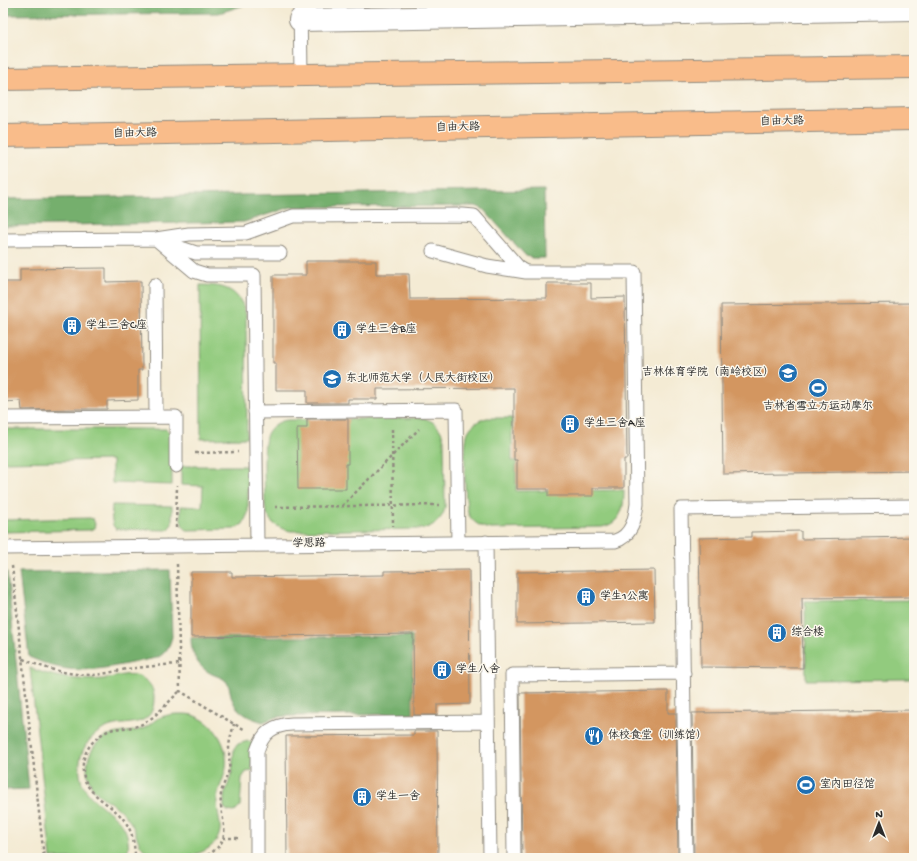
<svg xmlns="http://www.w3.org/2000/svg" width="917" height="861" font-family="'Gochi Hand','LXGW WenKai TC',sans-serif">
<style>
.green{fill:#92cb7e;stroke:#5e7b54}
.forest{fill:#75af6d;stroke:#506d4c}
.building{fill:#d39660}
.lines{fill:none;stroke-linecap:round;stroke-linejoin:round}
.service-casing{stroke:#908b80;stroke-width:15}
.tertiary-casing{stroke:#908b80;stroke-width:24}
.primary-casing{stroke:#908b80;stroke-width:24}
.path{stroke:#908b80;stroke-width:2.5;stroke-dasharray:3 3;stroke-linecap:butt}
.service{stroke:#fff;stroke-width:13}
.tertiary{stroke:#fff;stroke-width:22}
.primary{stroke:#f9bc8a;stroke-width:22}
.labels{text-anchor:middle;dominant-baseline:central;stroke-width:3;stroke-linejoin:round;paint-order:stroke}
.street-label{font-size:11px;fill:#2b2b2b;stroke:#fbf7ec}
.poi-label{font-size:11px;fill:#2b2b2b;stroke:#fbf7ec;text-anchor:start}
</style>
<rect width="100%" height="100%" fill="#fbf7ec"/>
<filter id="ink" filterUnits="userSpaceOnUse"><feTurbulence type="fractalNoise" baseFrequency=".025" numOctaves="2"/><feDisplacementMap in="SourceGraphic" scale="8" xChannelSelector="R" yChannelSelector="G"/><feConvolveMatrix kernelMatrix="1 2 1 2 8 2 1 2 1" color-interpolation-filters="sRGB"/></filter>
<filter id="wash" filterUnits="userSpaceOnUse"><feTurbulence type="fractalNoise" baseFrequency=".012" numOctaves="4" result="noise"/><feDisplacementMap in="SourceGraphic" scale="16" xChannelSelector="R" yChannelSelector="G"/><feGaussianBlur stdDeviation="0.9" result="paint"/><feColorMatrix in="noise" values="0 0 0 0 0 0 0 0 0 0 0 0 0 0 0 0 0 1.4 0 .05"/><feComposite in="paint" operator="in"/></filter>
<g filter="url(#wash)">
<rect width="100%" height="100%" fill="#f4ebd4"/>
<path class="green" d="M200,285C224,285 239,289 246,314L247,438L201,439Z
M423,418C435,421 441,428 444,440L445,507C443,520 432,528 420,529L291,531C277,529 266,520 265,505C265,490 262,446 267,434C271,426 279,421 287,420Z
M487,418H512V461H516V491L624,490C624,507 622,523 602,527L491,529C482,527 474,524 469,515C464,505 463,442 468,432C472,424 479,420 487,418Z
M3,429H166L172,435V485L112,483V460L3,462Z
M181,466H248V513L243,524L234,529L187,530C179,525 181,515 181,506L202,507L203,486L181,485Z
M112,505L172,506V524L167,530L116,529C110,524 112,513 112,505Z
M90,518L93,519L95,524L94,528L90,530L3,532V520Z
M912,600V609H914V679L806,680L805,601Z
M30,668C45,674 61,678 77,679C88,680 100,680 110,678C123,675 134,671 145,680C151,684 154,691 154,698C154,725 134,722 115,725C99,728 85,741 81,756C79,765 79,775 82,783C92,808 126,813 128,841C129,847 128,852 124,858H51Z
M180,714C184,714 189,714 192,715C216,722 231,749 225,772C223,781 218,789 217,798C216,809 221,820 220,831C215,860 166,861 146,851C138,846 137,835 133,827C130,821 126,816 121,811C112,802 100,798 93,788C81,770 88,745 107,736C118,731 130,733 142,729C148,727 152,722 157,719C165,715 172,714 180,714Z
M248,741L253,743L252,771L246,772L242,778L240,806L234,812L228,811L224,808V796L232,773L234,749L238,744Z"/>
<path class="forest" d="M3,3H251L219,13L3,15Z
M544,190L545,258H532L526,256L483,209L476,206L291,207L244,222L3,226V199Z
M170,570L172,637C169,647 167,652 157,658C126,663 94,674 61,668C50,666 39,661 29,657L19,572Z
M3,572H7L29,789L3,790Z
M412,636L413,714L287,716L276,717L263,722C250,718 237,713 232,699C230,693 230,686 226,681C222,677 216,676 212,674C197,667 191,653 191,638Z"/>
<g id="blocks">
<path class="building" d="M306,261H376V274H409L410,299L547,298V283H591V298L625,297L627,459H624V488H593V496H548V489H517V460H514V388L377,389V399H348V403H307V390H276V363H273V275H306Z
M106,268V282L141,281L142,370H138V400L107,401V409H79L22,410L21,401L3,402V282H20V269Z
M914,303V471L723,474L721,305Z
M307,419H348V464H346V489H298L297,428H307Z
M801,531V539L914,537V597L802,598L803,668L701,667L699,538L751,537V532Z
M469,570L470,704L437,705V715H414L413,634L191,637V572H232V577L384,575V571Z
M654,570L655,622L517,624V572Z
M668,691V713H676L678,858H522L520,693Z
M914,710V858H694L692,713Z
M414,731H437L438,858H287L286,736L414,735Z"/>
</g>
</g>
<g filter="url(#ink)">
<use href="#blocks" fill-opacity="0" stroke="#908b80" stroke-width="1"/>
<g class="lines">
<defs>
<path id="service" d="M300,3L301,75
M156,239L194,271L207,275H254L257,545
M3,240L156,239L189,234L246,233L293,216L463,215L474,216L520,269L526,272H634L637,504C635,519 632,536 615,541L3,548
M165,243L196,253H280
M433,251L487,266L526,272
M155,285L156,417
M255,412L456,410L458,543
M3,418L176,417V466
M486,542L490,858
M257,858V751C263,732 273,725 292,724L488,722
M514,858L512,675L684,673
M686,858L681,509L914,506"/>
<path id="tertiary" d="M300,20L914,9"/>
<path id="primary" d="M3,79L914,67
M3,136L914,119"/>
</defs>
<use href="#service" class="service-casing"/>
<use href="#tertiary" class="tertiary-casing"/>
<use href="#primary" class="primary-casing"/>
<path class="path" d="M392,429L393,526
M195,453L238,452
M342,506L419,429
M275,507L440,505
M176,528L177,485
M177,564L180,691L234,724L246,730
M12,566L44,858
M23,659C45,669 69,675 94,675C105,674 116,671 127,669C144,667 162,665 179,664
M223,838H238
M132,858L135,854
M147,858L135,854C134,842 132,830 124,820C109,800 80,795 83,763C85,747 98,733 114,729C124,727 134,729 144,723C157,716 169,701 180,691
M202,858C239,840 218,822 221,794C222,786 227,778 229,770C230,763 229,756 229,749C229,741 232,732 234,724"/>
<use href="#service" class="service"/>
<use href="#tertiary" class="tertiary"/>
<use href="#primary" class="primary"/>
</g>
</g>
<defs>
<symbol id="building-disc" viewBox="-11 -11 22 22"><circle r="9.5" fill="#1f6fb2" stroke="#fbf7ec"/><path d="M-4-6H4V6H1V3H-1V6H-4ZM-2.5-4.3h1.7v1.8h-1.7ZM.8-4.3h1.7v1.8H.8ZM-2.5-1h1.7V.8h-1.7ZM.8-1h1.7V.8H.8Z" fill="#fff"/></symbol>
<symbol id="university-disc" viewBox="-11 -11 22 22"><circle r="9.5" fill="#1f6fb2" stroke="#fbf7ec"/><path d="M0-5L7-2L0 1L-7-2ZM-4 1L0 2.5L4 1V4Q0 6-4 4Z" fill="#fff"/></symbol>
<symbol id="stadium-disc" viewBox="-11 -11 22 22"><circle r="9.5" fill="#1f6fb2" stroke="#fbf7ec"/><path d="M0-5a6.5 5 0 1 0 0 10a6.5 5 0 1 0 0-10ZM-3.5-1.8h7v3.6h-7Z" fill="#fff"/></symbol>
<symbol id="restaurant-disc" viewBox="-11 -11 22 22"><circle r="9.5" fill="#1f6fb2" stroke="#fbf7ec"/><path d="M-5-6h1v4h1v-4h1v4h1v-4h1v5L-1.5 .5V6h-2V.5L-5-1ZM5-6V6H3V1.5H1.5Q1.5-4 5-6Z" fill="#fff"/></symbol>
</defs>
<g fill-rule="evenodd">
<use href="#building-disc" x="61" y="315" width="22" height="22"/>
<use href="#building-disc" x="331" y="319" width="22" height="22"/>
<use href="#university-disc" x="777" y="362" width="22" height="22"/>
<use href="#university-disc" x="321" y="368" width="22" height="22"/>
<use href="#stadium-disc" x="807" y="377" width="22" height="22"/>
<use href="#building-disc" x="559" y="413" width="22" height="22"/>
<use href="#building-disc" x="575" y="586" width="22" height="22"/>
<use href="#building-disc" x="766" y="622" width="22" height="22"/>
<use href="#building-disc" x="431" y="659" width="22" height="22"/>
<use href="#restaurant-disc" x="583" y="725" width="22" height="22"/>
<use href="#stadium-disc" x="795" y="774" width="22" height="22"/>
<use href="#building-disc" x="351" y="786" width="22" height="22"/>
</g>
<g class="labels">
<g class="street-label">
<text transform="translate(782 122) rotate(-1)">自由大路</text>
<text transform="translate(458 128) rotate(-1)">自由大路</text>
<text transform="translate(135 134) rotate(-1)">自由大路</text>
<text transform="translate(309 544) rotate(-1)">学思路</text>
</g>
<g class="poi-label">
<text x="86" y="326">学生三舍C座</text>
<text x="356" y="330">学生三舍B座</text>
<text x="774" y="373" text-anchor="end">吉林体育学院（南岭校区）</text>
<text x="346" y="379">东北师范大学（人民大街校区）</text>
<text x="818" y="407" text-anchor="middle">吉林省雪立方运动摩尔</text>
<text x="584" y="424">学生三舍A座</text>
<text x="600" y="597">学生1公寓</text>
<text x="791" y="633">综合楼</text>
<text x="456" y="670">学生八舍</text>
<text x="608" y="736">体校食堂（训练馆）</text>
<text x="820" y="785">室内田径馆</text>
<text x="376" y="797">学生一舍</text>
</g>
</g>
<rect width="917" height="861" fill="none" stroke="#fbf7ec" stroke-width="16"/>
<g transform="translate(879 823)" stroke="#fbf7ec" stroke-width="3" paint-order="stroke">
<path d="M0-3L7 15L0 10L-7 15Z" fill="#2b2b2b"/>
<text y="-6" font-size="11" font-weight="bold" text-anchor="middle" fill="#2b2b2b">N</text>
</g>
</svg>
